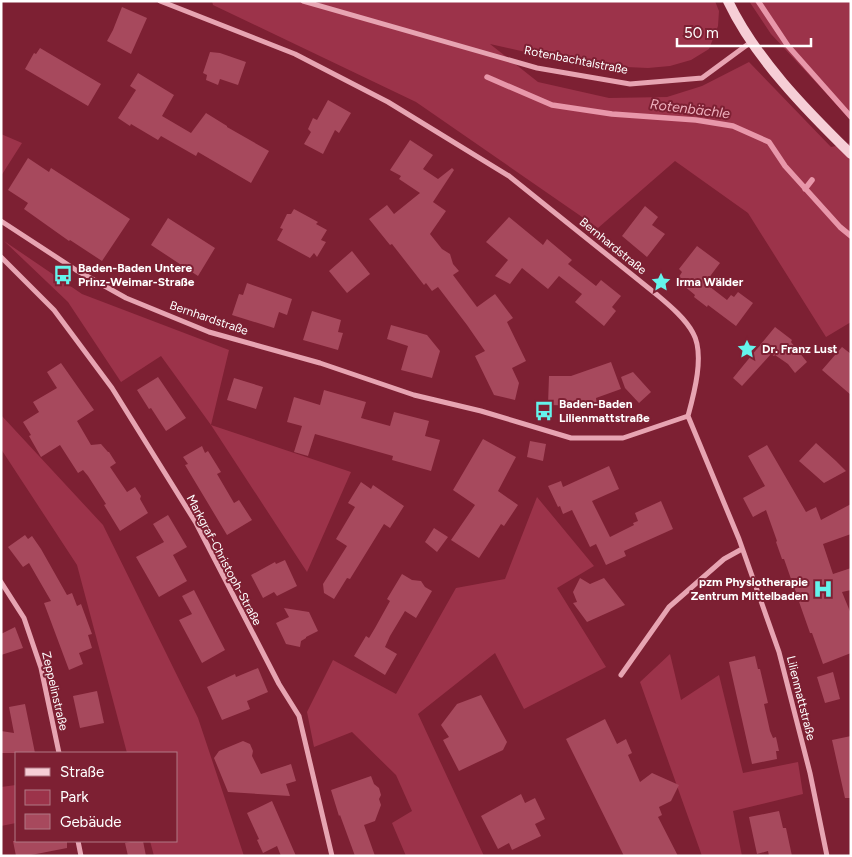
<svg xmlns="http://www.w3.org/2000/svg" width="852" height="857" font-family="Figtree,sans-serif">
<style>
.green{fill:#9c334a}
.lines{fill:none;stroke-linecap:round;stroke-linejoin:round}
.stream{stroke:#e897aa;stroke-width:5.5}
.building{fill:#a7495d}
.street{stroke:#e7a4b2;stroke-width:5}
.secondary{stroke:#f6ced6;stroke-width:10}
.labels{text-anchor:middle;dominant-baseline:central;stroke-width:4;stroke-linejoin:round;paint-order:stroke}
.street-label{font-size:12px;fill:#fff;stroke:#7d2033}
.poi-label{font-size:12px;font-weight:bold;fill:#fff;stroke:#7d2033;text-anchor:start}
.water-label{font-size:14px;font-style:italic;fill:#efafbd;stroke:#7d2033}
</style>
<rect width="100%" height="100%" fill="#7d2033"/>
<path class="green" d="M212,1H715L719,11L718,26L709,49L691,60L670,66L648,68L582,65L490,44L538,82L609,98L667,97L702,86L749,62L831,147L851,143V322L826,337L748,213L675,161L598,228L416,102L213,5Z
M749,1H851V120L771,34Z
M1,134L22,143L1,176Z
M4,241L82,294L229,350L211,425L351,472L307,572L211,425L161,356L121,382L68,302Z
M1,415L103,525L198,718L244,856H154L150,841H176V753H127L77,565L1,449Z
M537,497L594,566L557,588L606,667L524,709L495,653L418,714L484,856H406L392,823L412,811L396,775L352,732L314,747L307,712L333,660L396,694L456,588L505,579Z
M670,654L681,700L719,675L743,773L798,762L803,794L733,811L742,856H702L640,682Z
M16,785V823L1,826V787Z"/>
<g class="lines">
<path class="stream" d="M758,1L788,46L851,117
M487,77L552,105L612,114L696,120L733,126L769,142L785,166L840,227L851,236
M805,189L812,180"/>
</g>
<path class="building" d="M122,7L147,18L131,54L107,41L113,30Z
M40,48L101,84L88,106L25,69L34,53L36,54Z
M210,52L220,53L246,62L238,85L220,79L218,85L206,80L207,75L203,73Z
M138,73L174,95L162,116L191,133L206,113L227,126V127L269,151L251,183L198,152L196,156L161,136L158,140L131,124L130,126L118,118L136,90L130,86Z
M328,100L351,113L339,133L335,130L323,154L304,144L311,132L308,129L313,118L317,120Z
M410,140L433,155L423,169L438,179L452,168L454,170L433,202L446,211L430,234L442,249L450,254L453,264L459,271L453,275L477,307L495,294L513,318L507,322L526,361L512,368L519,383L515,400L494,395L475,356L485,351L467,325L438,287L432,291L426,283L424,285L392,244L390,245L369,219L387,205L394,214L420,193L399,179L401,176L390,170Z
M28,158L49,172L51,168L130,219L102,261L70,240L69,241L24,209L28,203L8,190Z
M645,206L658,217L652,225L665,234L647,257L622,236Z
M294,209L318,222L316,224L327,230L321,240L326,242L317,257L314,253L310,258L277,240L283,229L280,228L287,214H291Z
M509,217L543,245L547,239L572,260L568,264L596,286L601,280L621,296L612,307L616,311L604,326L575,302L582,294L559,276L548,289L522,268L510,284L495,276L508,260L486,242Z
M168,218L215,248L198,276L151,245Z
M697,246L720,263L705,283L727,300L731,295L734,297L738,292L753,303L736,326L708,305L707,307L694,297L695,295L677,280L682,272L679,269Z
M352,251L370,274L347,293L329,271Z
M247,283L292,299L287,315L279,312L274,328L232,315L239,294L243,295Z
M312,311L341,320L338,332L343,333L338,350L303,340Z
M391,325L427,335L440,351L432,378L401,370L408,346L387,339Z
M775,327L792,340L791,342L807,362L795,373L788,364L775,355L774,356L771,354L742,386L733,378Z
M842,347L851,354V395L822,370Z
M611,362L621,389L596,398L597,406L548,405L549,376H571Z
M61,363L94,410L77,421L91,445L101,444L108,452H109L116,463L110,467L127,492L135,487L141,496L140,499L148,513L120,531L104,505L106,504L88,476L83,470L78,473L60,445L41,457L29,436L31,435L23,422L39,412L33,402L57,388L47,372Z
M633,372L651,392L639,403L625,388L621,377Z
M158,377L186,418L166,431L151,408L149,409L137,390Z
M234,378L263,387L256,409L227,400Z
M324,390L366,402L361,418L390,426L394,412L429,421L425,436L440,440L431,471L392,460L393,456L315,434L308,456L294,452L302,426L287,422L294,397L320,405Z
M483,439L516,457L498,491L518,505L504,526L501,524L479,558L451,540L475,505L453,490Z
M530,441L546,444L543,461L527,457Z
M816,443L836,461L846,471L824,483L799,461Z
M767,445L806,512L816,507L821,520L851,504V534L823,544L833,574L851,568V590L842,592L851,614V653L823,664L812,633H810L784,559H782L776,542L777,541L766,510L753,517L743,498L765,486L748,456Z
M202,446L205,453L208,451L221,472L217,474L234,503L239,500L252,520L227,535L185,465L188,464L183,457Z
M609,466L619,489L592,501L610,537L634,525L633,523L638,521L635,513L661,501L673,529L624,551L626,556L606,565L596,544L590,547L572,510L563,514L560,506L558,507L548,486L561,481L563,487Z
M361,482L371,489L373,485L404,506L390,528L384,524L350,579L347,578L334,599L324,593L323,584L347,546L336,539L355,507L348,503Z
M168,515L187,547L173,555L187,581L159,597L136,557L164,542L153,524Z
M434,528L448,537L437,552L425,542Z
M25,535L28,539L32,536L41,549L67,595L72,593L77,606L81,604L92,634L88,635L92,648L79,653L83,664L69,670L44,603L51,601L29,563L23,567L8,547Z
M285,560L297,586L277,596L274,592L263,598L251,575L275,562L276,564Z
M402,574L412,580L421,581L425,587L432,591L416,618L405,611L390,636L385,647L397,654L385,675L354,656L366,636L369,638L375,628L390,601L387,599Z
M580,578L590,584L604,578L625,605L587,622L573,603L577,602L573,592Z
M194,590L225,650L202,663L179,620L192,614L182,596Z
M284,608L309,612L318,631L306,637V638L301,641L300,647L286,644L276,623L289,617Z
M15,627L23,648L1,655V634Z
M755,656L758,669H760L768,703L764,704L770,731L773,738L776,737L779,751H776L777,759L752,764L729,662Z
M258,668L268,692L247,701L250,709L222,720L207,687L235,674L236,677Z
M833,672L840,699L825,703L817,677Z
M97,691L104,723L80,728L73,696Z
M481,695L507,742L503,750L459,771L443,740L449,737L441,725L457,704Z
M25,704L35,753H1V731L14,733L9,707Z
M605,719L617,744L626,739L632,753L628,755L640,782L652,773L679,785L671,801L659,807L662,815L658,817L678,856H624L566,739Z
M851,736V798H845L832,740Z
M243,741L250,744L253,751L252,756L261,774L291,764L296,781L286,784L290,796L228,792L214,758L219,751Z
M371,776L374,784L379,788L381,795L379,799L381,805L375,821L364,825L375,856H355L340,815L339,816L331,790Z
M521,794L525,803L535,798L545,819L535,824L541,836L512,850L509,843L498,849L481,816Z
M272,801L296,856H281L277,846L263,853L257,840L259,839L247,813Z
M779,811L783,828H786L792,856H769L768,851L757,854L749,817Z
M13,841H67V848L26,856H16Z
M136,841H143L146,856H128L125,843Z"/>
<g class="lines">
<path class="street" d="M303,1L537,68L630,84L702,78L751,42
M1,221L76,270L126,298L209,332L320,363L414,395L481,411L571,438H623L688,416C694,394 705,354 693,333C685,318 669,305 656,294L509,176L388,102L295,54L160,1
M1,257L54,310L112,388L196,523L279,684L299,716L332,856
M688,416L739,539L779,652L810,773L827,856
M1,582L24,618L41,668L59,753
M621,675L669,607L724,559L742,549
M78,841L81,856"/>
<path class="secondary" d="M728,1C755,58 806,110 851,154"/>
</g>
<defs>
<symbol id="bus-bare" viewBox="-9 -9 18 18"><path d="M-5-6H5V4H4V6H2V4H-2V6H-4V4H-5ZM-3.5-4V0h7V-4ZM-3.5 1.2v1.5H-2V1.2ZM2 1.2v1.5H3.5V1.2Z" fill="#64f4ec" stroke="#7d2033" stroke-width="2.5" paint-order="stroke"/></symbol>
<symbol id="sight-bare" viewBox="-9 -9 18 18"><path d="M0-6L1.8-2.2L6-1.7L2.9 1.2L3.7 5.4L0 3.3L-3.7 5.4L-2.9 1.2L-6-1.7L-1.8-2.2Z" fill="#64f4ec" stroke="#7d2033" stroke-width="2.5" paint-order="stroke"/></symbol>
<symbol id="hospital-bare" viewBox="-9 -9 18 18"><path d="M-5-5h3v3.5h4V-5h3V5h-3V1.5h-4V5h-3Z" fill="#64f4ec" stroke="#7d2033" stroke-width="2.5" paint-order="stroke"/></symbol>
</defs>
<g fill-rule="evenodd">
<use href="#bus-bare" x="49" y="261" width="28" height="28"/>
<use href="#sight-bare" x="647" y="268" width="28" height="28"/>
<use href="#sight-bare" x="733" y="335" width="28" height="28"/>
<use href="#bus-bare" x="530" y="397" width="28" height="28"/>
<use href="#hospital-bare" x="809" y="575" width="28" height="28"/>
</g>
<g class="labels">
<g class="street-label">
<text transform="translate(576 60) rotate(11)">Rotenbachtalstraße</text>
<text transform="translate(613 246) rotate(39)">Bernhardstraße</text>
<text transform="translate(209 318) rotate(19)">Bernhardstraße</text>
<text transform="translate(224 560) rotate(62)">Markgraf-Christoph-Straße</text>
<text transform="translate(55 691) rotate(77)">Zeppelinstraße</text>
<text transform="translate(801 698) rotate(76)">Lilienmattstraße</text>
</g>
<g class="poi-label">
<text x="78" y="268">Baden-Baden Untere<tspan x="78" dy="14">Prinz-Weimar-Straße</tspan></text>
<text x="676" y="282">Irma Wälder</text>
<text x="762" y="349">Dr. Franz Lust</text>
<text x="559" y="404">Baden-Baden<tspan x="559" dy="14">Lilienmattstraße</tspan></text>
<text x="808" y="582" text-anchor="end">pzm Physiotherapie<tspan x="808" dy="14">Zentrum Mittelbaden</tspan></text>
</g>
<g class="water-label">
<text transform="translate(690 109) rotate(7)">Rotenbächle</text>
</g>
</g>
<rect width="852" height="857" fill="none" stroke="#ffffff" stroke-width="5"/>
<rect x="15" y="752" width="162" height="90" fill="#7d2033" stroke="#b17985"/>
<rect x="25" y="768" width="25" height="8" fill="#f6ced6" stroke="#b17985"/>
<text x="60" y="777" font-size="15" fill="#ffffff">Straße</text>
<rect x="25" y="790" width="25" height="15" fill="#9c334a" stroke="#b17985"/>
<text x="60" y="802" font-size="15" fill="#ffffff">Park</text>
<rect x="25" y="814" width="25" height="15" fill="#a7495d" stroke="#b17985"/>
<text x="60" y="827" font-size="15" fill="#ffffff">Gebäude</text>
<path d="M677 38v8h134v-8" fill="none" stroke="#ffffff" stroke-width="2.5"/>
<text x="684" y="38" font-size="15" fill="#ffffff" stroke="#7d2033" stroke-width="4" paint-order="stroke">50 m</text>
</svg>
